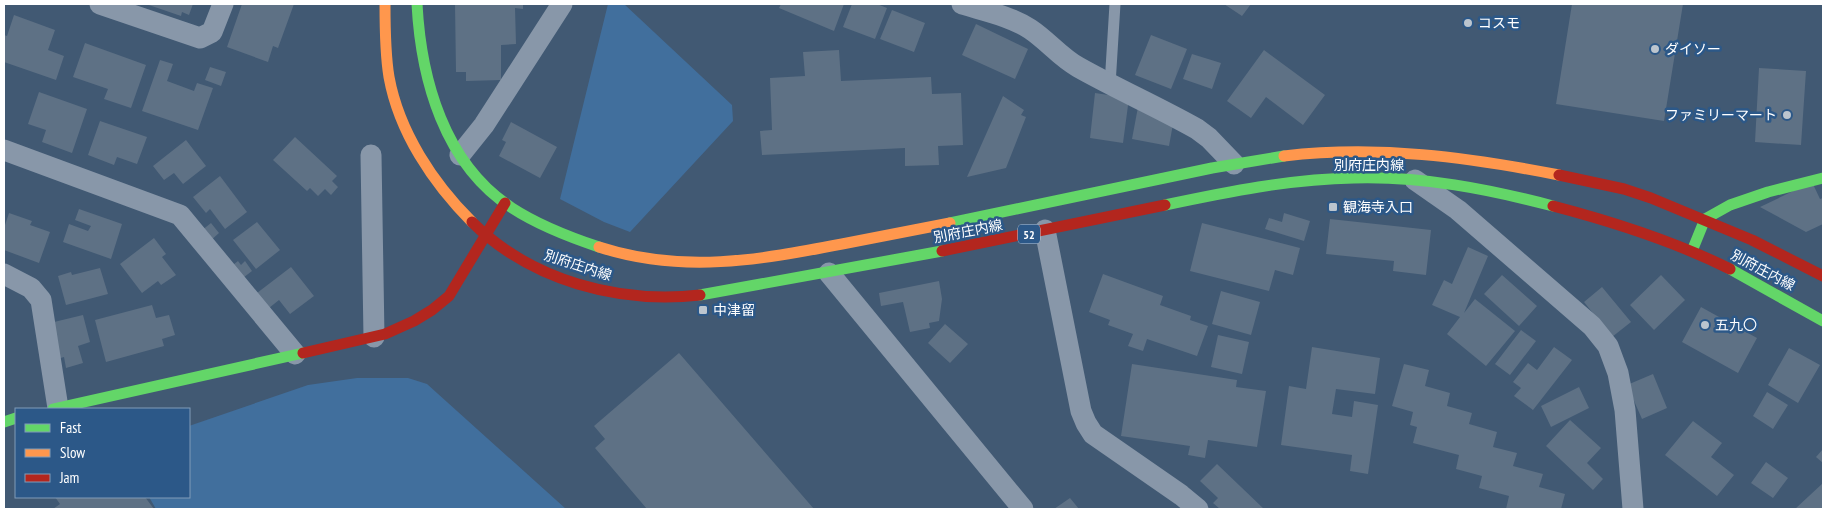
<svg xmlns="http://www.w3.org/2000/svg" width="1827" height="513" font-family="'PT Sans Narrow','Noto Sans JP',sans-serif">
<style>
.green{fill:#416f9d}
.building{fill:#5e7185}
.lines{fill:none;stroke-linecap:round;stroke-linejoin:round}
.lane{stroke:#8897a9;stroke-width:11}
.street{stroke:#8897a9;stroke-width:21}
.fast{stroke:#63d668;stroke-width:11}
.slow{stroke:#ff974d;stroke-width:11}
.jam{stroke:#b3261e;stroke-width:11}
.poi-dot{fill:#bcc5ce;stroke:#2c5888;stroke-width:2}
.labels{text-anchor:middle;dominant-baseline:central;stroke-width:5;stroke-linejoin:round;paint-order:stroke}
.shield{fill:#2c5888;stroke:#c0cddb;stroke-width:1}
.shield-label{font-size:12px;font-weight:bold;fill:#fff}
.poi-label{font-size:14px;fill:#fff;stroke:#2c5888;text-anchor:start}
.street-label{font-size:14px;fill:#fff;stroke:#2c5888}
</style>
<rect width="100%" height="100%" fill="#415973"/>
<path class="green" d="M608,4H624L732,105L733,121L630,232L604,222L560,199Z
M357,378H408L427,384L566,509H156L149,497H189V426L308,385Z"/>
<path class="building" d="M146,4H193L189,15L182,12L181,16Z
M242,4H294L278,48L273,46L268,62L227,47Z
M455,4H523V9L515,8L516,44L501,45V80L466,81V72H456Z
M781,4H844L834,31L779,8Z
M852,4H877L887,8L875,39L843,27Z
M1224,4H1251L1242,16Z
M1572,4H1683L1664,121L1556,104Z
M892,10L925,23L914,52L880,39Z
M14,15L55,30L48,50L64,56L56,80L4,62V35L7,36Z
M976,24L1028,49L1015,79L962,55Z
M1151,35L1187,49L1171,89L1135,75Z
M85,43L146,65L131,108L104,99L108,89L73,77Z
M839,50L841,81L931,77L932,94L961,93L963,145L938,146L939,165L905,166V148L762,155L760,131L772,130L770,78L805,76L803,52Z
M1264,50L1325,95L1303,125L1266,97L1251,118L1227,101Z
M1192,54L1221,63L1212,89L1183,79Z
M160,60L173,64L167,81L194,91L197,83L213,88L198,130L142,111Z
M210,67L226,72L221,86L205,80Z
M1759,68L1806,71L1801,145L1755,142Z
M39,92L87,109L72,153L42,142L46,130L28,124Z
M1095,93L1129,98L1123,143L1090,138Z
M1003,96L1024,110L1021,115L1026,117L1006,168L967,177Z
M1138,107L1173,124L1169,146L1132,139Z
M100,121L147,137L137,164L117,157L114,165L88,155Z
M511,122L557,147L540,178L499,156L506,142L502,140Z
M295,137L337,176L332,181L338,187L331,195L325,189L318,196L310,188L307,191L273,160Z
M186,140L206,166L183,184L174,173L164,180L153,166Z
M220,176L247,212L225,229L210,209L206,213L193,197Z
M1812,182L1820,199L1823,198V224L1806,232L1760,207Z
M79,209L122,224L111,259L63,242L69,224L88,231L91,226L75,220Z
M9,213L32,221L30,225L50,232L39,263L4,250V228Z
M1284,213L1310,221L1304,241L1265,229L1269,218L1282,222Z
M1330,219L1431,230L1426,275L1393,271L1394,261L1326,254Z
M257,222L280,250L256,269L233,240Z
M211,223L219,233L209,242L201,231Z
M1202,223L1300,248L1293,275L1275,270L1269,291L1190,271Z
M154,238L166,254L162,257L176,275L161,285L158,281L142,293L120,264Z
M1468,247L1488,256L1464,313L1475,299L1515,331L1486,366L1447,334L1460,317L1432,305L1444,280L1452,284Z
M238,261L241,265L245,261L252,271L239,281L229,268Z
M291,267L314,296L290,314L279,300L269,308L257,293Z
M100,268L108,294L66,305L58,276L71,272L72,275Z
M1103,274L1163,296L1160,305L1191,316L1190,320L1208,326L1197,356L1147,339L1143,351L1128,346L1133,334L1108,325L1110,320L1089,312Z
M1502,275L1537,306L1519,326L1484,294Z
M1661,275L1685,300L1654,330L1630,305Z
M939,281L942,299L939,321L929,323L930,328L910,332L903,302L881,306L879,293Z
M1602,287L1631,322L1612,337L1584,302Z
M1221,291L1260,302L1251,335L1212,324Z
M152,305L156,318L169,315L175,335L162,339L164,346L106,362L95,320Z
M1701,307L1757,338L1738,373L1682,342Z
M83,315L90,342L78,346L83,363L66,368L64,357L57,359L54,322Z
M945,324L968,344L950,363L928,343Z
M1521,330L1536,341L1510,375L1495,364Z
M1218,335L1249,342L1242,374L1211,367Z
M1312,347L1380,358L1375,394L1336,389L1332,414L1352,417L1354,401L1378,405L1368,474L1350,471L1352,455L1281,445L1289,386L1306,389Z
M1554,347L1572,360L1533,410L1514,396L1521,388L1513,382L1528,363L1537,370Z
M1789,348L1820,365L1798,403L1768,385Z
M679,353L814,509H647L595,448L605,439L594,426Z
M1132,364L1237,380L1236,387L1266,391L1257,447L1208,440L1205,458L1188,455L1190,446L1121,436Z
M1404,364L1429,370L1425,386L1450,393L1447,406L1472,413L1469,424L1497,432L1493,447L1517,453L1513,466L1543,474L1539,487L1565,494L1561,509H1506L1509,496L1479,488L1482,476L1456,469L1459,455L1413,443L1417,427L1410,425L1413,412L1392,406Z
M1653,374L1667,408L1642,419L1627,385Z
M1579,387L1589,408L1551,427L1541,406Z
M1767,392L1788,405L1773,429L1753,416Z
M1570,420L1601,448L1587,463L1603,479L1593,490L1546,446Z
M1693,421L1722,443L1711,457L1734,475L1717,496L1665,455Z
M1823,449V463L1816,457Z
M1766,462L1788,478L1773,498L1751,483Z
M1217,464L1264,509H1220L1213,503L1218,498L1200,481Z
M1823,483V509H1795Z
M55,497H145L154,509H53L60,504Z
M1070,498L1079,509H1054Z"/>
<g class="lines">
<path class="lane" d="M1110,85L1115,4"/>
<path class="street" d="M100,4L200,38L212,32L223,4
M962,4C985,11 1010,16 1030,29C1048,41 1060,57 1078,67C1117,89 1158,107 1197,129L1209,138L1234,164
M4,150L180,215L295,354
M371,155L374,337
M460,155L484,125L562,4
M1415,180L1458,210L1592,326L1608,346L1618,373L1625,410L1633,509
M1045,230L1081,411L1086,423L1093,434L1181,495L1198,509
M829,273L1023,509
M4,274L31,288L41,300L58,408"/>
<path class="fast" d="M417,4C421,79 444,164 512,208C538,225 569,237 599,247
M1165,205C1227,192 1290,179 1354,178C1422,176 1488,189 1553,206
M950,223L1212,168L1284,156
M1692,251L1705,219L1730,205L1768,192L1823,178
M1730,269L1823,321
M700,295L942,251
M53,409L303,353
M4,422L16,418"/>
<path class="slow" d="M385,4C385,28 385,53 389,77C399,132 433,183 472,222
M1284,156C1378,145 1467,157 1559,175
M599,247C682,274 759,260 842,244C878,237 914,230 950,223"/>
<path class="jam" d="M1559,175L1624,189L1651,198L1752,240L1823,276
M1553,206C1614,222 1674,241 1730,269
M472,222C531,281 619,304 700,295
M942,251L1165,205
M303,353L385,334L414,321L432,310L449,296L505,203"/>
</g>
<g class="poi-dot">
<circle cx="1468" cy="23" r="5"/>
<circle cx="1655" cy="49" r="5"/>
<circle cx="1787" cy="115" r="5"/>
<rect x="1328" y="202" width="10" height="10" rx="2.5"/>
<rect x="698" y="305" width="10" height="10" rx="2.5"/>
<circle cx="1705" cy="325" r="5"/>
</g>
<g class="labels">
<rect class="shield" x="1018" y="224.5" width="22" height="19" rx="4"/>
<g class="shield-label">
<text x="1029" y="234">52</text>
</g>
<g class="poi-label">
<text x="1478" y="23">コスモ</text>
<text x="1665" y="49">ダイソー</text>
<text x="1777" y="115" text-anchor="end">ファミリーマート</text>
<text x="1343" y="207">観海寺入口</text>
<text x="713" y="310">中津留</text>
<text x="1715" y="325">五九〇</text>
</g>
<g class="street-label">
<text x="1369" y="165">別府庄内線</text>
<text transform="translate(968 231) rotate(-11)">別府庄内線</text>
<text transform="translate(578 265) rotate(18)">別府庄内線</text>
<text transform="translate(1763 270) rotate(28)">別府庄内線</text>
</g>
</g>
<rect width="1827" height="513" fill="none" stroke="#ffffff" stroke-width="10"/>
<rect x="15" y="408" width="175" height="90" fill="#2c5888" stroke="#809bb8"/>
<rect x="25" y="424" width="25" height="8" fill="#63d668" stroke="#809bb8"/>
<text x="60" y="433" font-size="15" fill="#ffffff">Fast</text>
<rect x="25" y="449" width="25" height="8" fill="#ff974d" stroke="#809bb8"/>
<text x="60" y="458" font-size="15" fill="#ffffff">Slow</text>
<rect x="25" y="474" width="25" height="8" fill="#b3261e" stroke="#809bb8"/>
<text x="60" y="483" font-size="15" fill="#ffffff">Jam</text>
</svg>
